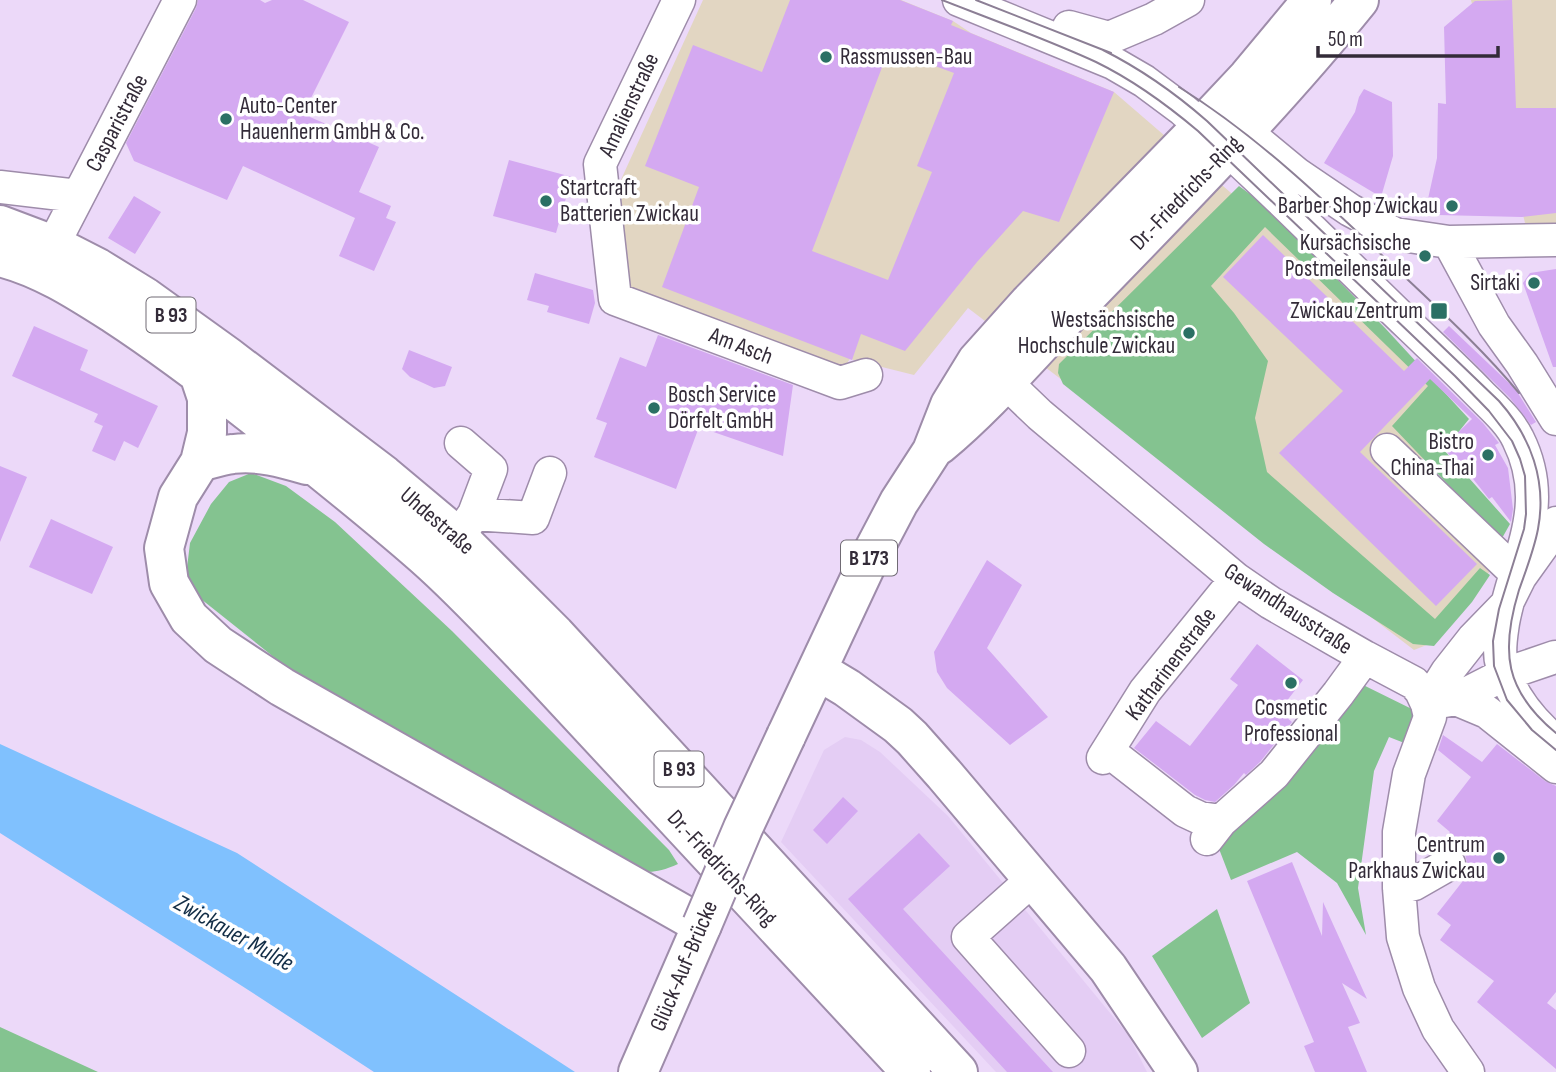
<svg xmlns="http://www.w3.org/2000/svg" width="1556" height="1072" font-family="'Sofia Sans Condensed',sans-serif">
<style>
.built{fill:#e4cdf4}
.education{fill:#e2d6c2}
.green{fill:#84c390}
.water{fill:#80c1fe}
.building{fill:#d4a9f1;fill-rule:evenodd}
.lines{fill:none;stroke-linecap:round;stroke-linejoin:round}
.minor-casing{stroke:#9e8caa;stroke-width:35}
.major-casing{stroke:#9e8caa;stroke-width:42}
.minor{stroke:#fff;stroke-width:32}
.major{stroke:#fff;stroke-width:38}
.tram{stroke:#8c7f95;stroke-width:2}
.major-bridge-casing{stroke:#9e8caa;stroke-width:42;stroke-linecap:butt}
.major-bridge{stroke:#fff;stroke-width:38}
.poi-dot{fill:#2b7064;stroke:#fff;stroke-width:2.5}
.labels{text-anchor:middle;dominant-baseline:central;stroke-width:7;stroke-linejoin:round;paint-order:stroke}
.shield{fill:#fff;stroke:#706b74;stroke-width:2}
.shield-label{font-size:21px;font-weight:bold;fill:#332b38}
.poi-label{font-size:23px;fill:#332b38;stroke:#fff;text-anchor:end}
.street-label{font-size:23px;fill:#332b38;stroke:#fff}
.water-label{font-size:24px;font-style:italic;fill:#122d46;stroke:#fff}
</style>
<rect width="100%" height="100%" fill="#ecd9f9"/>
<path class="built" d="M845,737L861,740L880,752L948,816L1129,1036L1147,1072H996L781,842L824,750Z"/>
<path class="education" d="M703,0H901L953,21L971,33L1114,92L1274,230L1461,418L1403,480L1493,567L1439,640L1414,650L968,308L914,375L850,359L839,374L631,294L619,184Z
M1471,0H1556V224L1525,223Z"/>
<path class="green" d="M1239,186L1262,203L1385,328L1469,419L1444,450L1510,524L1501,540L1392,426L1428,386L1265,227L1211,286L1234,313L1268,361L1255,418L1267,472L1435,619L1480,568L1490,575L1472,602L1434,646L1413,644L1333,593L1264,544L1063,384L1058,373L1059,364Z
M251,473L286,486L335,522L452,631L669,850L678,864C642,880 635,869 603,853L285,666L201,599L186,576L190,543L211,504L229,482Z
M1349,678L1426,716L1412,746L1389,737L1374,771L1358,888L1366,935L1337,883L1297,852L1231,880L1216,841Z
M1217,909L1250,1003L1202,1038L1152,956Z
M0,1027L98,1072H0Z"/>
<path class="water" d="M0,744L237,853L575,1072H374L242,986L0,833Z"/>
<path class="building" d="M198,0H260L265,3L272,0H303L349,22L303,114L379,147L359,192L391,206L386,218L396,222L374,271L339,256L355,218L243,166L227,200L134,161L126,143L196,8Z
M790,0H900L953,21L951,25L1114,92L1059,222L1023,211L977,262L905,351L861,334L852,360L662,287L699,187L645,166L693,45L762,72ZM889,49L954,73L917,166L932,172L888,280L812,251Z
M1512,0L1516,108H1556V213L1522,217L1438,215L1426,208L1437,158L1438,103L1446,104L1444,27L1475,1Z
M1364,89L1392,102L1393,156L1381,197L1324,163L1355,112L1359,97Z
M509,160L572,177L556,233L493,216Z
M134,196L161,212L135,254L108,238Z
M1263,235L1404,371L1417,358L1483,423L1499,443L1495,445L1508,468L1513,509L1511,522L1492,497L1489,499L1466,470L1459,475L1448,460L1451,457L1443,447L1472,419L1430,379L1360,452L1477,564L1436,606L1279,453L1343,391L1223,277Z
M1556,269V367H1553L1523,283L1530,273Z
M535,273L593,290L595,303L589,324L547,312L549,306L527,300Z
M34,326L88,350L80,370L158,406L138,448L124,441L115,461L92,451L103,426L94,422L98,414L12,376Z
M1449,326L1510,384L1511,382L1536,422L1531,425L1510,398L1443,332Z
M658,335L793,385L783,456L699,427L676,489L594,457L607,423L596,419L620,357L646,367Z
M409,350L452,367L445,386L434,388L410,377L402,369Z
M0,466L27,477L0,542Z
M51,519L113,547L92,594L29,567Z
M987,560L1022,585L987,648L1048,717L1010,745L947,688L937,672L934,652Z
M1257,644L1303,680L1279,711L1292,722L1260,762L1246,775L1244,773L1234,785L1215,802L1205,800L1195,795L1134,748L1156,721L1190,746L1238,685L1230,679Z
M1443,735L1482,762L1497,744L1545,781L1556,786V992L1547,1003L1556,1010V1069L1477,1002L1494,981L1440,940L1451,925L1437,914L1466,877L1464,875L1467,863L1465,854L1458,848L1448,846L1436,851L1450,832L1437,821L1471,777L1438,750Z
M843,797L858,811L827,844L813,830Z
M919,833L950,866L903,909L1053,1072H1007L848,899Z
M1292,862L1322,936L1323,902L1367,999L1342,983L1360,1023L1348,1027L1367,1072H1315L1304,1046L1314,1042L1247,881Z"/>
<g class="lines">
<defs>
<path id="minor" d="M679,0L600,164L615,299L840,383L866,375
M959,0L1113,63L1144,81L1183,110C1262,178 1334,253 1409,325C1433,348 1458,371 1481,395C1494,408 1510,422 1518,439C1552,507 1515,557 1503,623C1501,637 1498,652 1502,665C1511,697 1531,721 1556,742
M1069,27L1109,38L1154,19L1188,0
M1245,131L1297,174L1350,210L1395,234L1449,242L1556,240
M0,187L78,196
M1449,242L1494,325L1522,364L1556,419
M53,245L180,0
M1004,358L1007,380L1015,391L1040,415L1236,579L1271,603L1365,657L1414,683L1421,691L1427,704L1430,717L1409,774L1399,832V888L1403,937L1419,988L1438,1029L1468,1072
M1387,450L1520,577
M474,514L533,518L550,473
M458,537L474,514L491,469L461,443
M1456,699L1505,674L1555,657
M1427,704L1447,672L1473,639L1506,605L1520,577L1553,531L1556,523
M1427,704L1456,699L1487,712L1556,767
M1108,751L1185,811L1200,818L1221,821
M1103,758L1145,691L1236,579
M1207,839L1221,821L1274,774L1338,694L1365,657
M1032,880L968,937L1069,1051
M1399,888L1414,884L1449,864"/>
<path id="major" d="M0,225L53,245L98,268L145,297L227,356L384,475L458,537L555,634L958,1072
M0,257C41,267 78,291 114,314C163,346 209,381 255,417C314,465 375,512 432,563C467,595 500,630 533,665L911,1072
M198,371L207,398V433L200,462L178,497L164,548L169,583L189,618L218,645L282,687L702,925L638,1072
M939,445C992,401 1036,347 1085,298C1179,201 1274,105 1359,0
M200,462C211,459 222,455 233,454C259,451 283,458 307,465
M817,670L847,688L898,725L912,738L944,774L1108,968L1178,1072
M786,736L869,559L899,502L932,451L950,405L977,361L1029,303L1202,126L1248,77L1312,0"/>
</defs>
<use href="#minor" class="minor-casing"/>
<use href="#major" class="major-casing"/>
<use href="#minor" class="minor"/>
<use href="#major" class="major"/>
<path class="tram" d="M942,0C993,20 1046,39 1096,62C1133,80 1166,104 1198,131L1455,376L1489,411L1512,441L1520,459L1525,476L1526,514L1524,529L1499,609L1493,641L1494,666L1507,700L1532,730L1556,750
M976,0L1111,53
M1103,50C1141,69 1175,93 1207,121L1499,401C1531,437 1547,481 1538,529C1534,550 1526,570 1519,590C1500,652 1505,691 1556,733
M1179,87C1256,135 1323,199 1388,261C1433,304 1480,346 1519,393"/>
<defs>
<path id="major-bridge" d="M702,925L743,828L786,736"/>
</defs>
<use href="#major-bridge" class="major-bridge-casing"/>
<use href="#major-bridge" class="major-bridge"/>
</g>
<g class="poi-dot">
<circle cx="826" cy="57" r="7"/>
<circle cx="226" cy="119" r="7"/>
<circle cx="546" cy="201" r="7"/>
<circle cx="1452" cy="206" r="7"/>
<circle cx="1425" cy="256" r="7"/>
<circle cx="1534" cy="283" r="7"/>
<rect x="1430" y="302" width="18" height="18" rx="3.5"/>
<circle cx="1189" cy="333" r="7"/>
<circle cx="654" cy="408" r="7"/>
<circle cx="1488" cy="455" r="7"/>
<circle cx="1291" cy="683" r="7"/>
<circle cx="1499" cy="858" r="7"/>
</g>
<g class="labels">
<g class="shield">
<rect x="146.5" y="297.5" width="49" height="35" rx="5"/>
<rect x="841" y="540.5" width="56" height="35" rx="5"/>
<rect x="654.5" y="751.5" width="49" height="35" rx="5"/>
</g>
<g class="shield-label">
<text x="171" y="315">B 93</text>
<text x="869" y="558">B 173</text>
<text x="679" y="769">B 93</text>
</g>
<g class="poi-label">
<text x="840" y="57" text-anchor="start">Rassmussen-Bau</text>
<text x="240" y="106" text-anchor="start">Auto-Center<tspan x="240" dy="26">Hauenherm GmbH &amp; Co.</tspan></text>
<text x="560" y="188" text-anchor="start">Startcraft<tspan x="560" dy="26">Batterien Zwickau</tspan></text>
<text x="1438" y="206">Barber Shop Zwickau</text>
<text x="1411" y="243">Kursächsische<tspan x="1411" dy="26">Postmeilensäule</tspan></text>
<text x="1520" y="283">Sirtaki</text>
<text x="1423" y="311">Zwickau Zentrum</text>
<text x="1175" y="320">Westsächsische<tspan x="1175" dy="26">Hochschule Zwickau</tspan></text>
<text x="668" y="395" text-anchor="start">Bosch Service<tspan x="668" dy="26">Dörfelt GmbH</tspan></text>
<text x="1474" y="442">Bistro<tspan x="1474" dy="26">China-Thai</tspan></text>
<text x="1291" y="708" text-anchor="middle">Cosmetic<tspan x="1291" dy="26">Professional</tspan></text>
<text x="1485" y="845">Centrum<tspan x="1485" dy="26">Parkhaus Zwickau</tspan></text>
</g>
<g class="street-label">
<text transform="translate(629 105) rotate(-65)">Amalienstraße</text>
<text transform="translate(117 123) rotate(-62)">Casparistraße</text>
<text transform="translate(1186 193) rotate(-46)">Dr.-Friedrichs-Ring</text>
<text transform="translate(741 346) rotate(21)">Am Asch</text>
<text transform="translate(437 521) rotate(41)">Uhdestraße</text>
<text transform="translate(1288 609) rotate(33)">Gewandhausstraße</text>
<text transform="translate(1171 664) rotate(-53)">Katharinenstraße</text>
<text transform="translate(722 868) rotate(47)">Dr.-Friedrichs-Ring</text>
<text transform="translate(684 966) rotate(-67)">Glück-Auf-Brücke</text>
</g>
<g class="water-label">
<text transform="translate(234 933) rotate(29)">Zwickauer Mulde</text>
</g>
</g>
<path d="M1318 46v10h180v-10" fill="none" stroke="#332b38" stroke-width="3.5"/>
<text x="1328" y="46" font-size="21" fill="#332b38" stroke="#ffffff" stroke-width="5" paint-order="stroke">50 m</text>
</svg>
